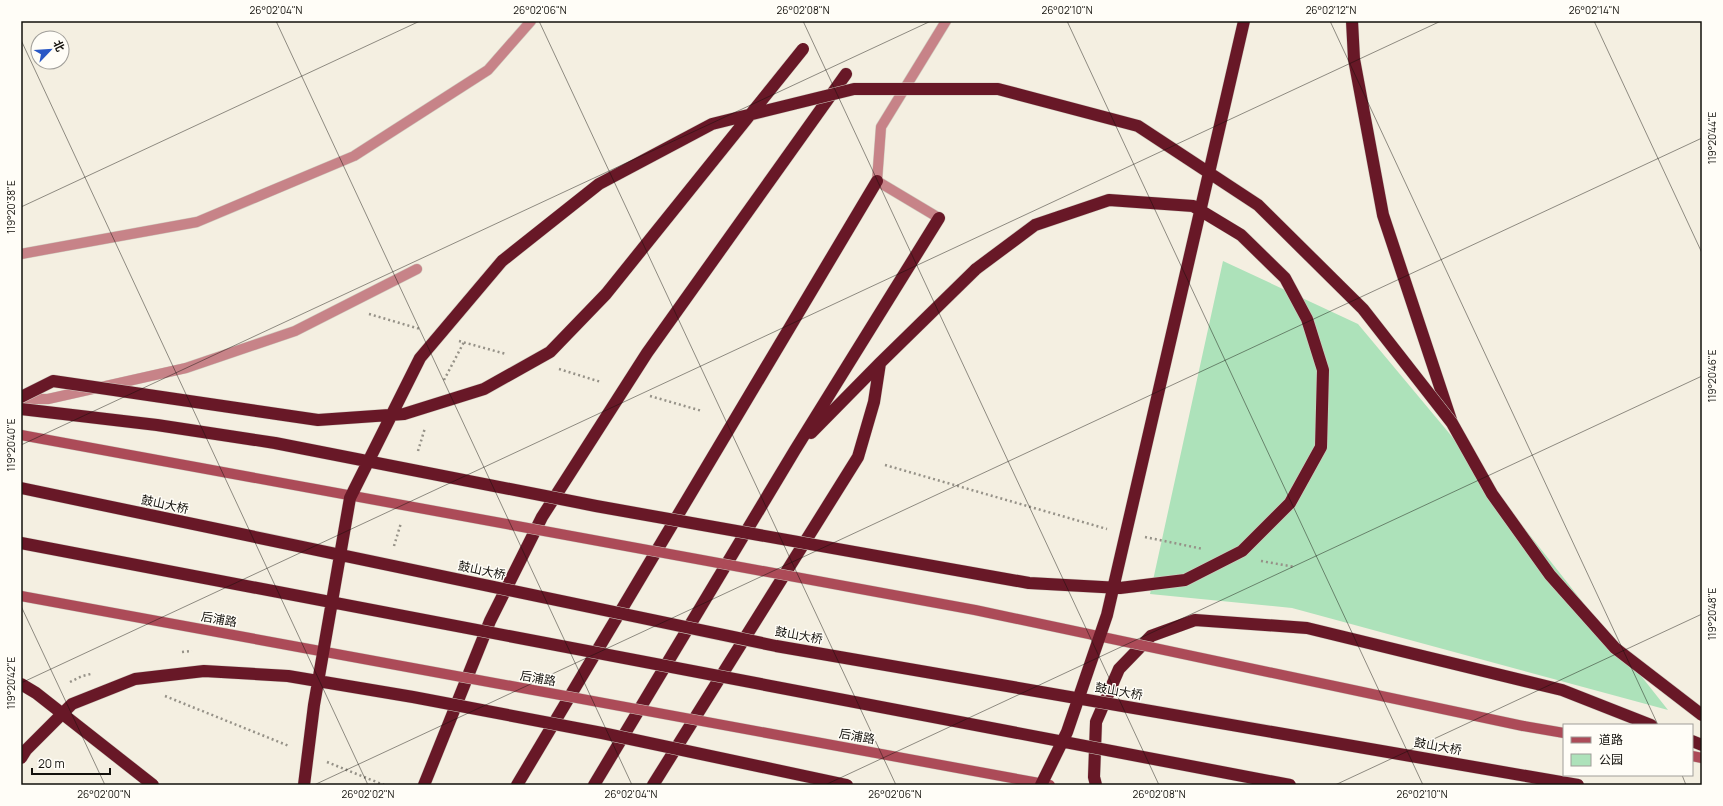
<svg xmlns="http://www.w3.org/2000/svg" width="1723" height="806" font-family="Manrope,'Noto Sans SC',sans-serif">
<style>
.green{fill:#ade2ba}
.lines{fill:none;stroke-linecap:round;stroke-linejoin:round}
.lane-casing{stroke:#d0cbbf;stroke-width:11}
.secondary-casing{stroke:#d0cbbf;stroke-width:11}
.highway-casing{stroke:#d0cbbf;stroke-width:13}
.path{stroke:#969288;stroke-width:2.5;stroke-dasharray:2 3;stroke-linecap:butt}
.lane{stroke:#c78388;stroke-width:10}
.secondary{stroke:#ac4b58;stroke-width:10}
.highway{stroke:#681827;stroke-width:12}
.secondary-bridge-casing{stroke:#d0cbbf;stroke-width:11;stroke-linecap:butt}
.highway-bridge-casing{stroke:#d0cbbf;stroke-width:13;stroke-linecap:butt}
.secondary-bridge{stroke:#ac4b58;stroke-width:10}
.highway-bridge{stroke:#681827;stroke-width:12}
.ticks{fill:none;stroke:#12100b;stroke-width:1;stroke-opacity:0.45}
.labels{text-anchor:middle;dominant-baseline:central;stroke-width:3;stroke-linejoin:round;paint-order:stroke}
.street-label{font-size:12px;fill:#12100b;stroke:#fffdf7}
.neatline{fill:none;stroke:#12100b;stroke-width:1.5}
.ticks-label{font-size:10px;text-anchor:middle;fill:#12100b}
</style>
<rect width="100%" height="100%" fill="#f4efe1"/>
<path class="green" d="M1223,261L1358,324L1449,433L1668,710L1292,608L1150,594Z"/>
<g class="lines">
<defs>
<path id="lane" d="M939,218L877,181L881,127L946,21
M21,254L197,222L354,156L488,70L531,21
M21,399H48L186,368L295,331L417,269"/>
<path id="secondary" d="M1523,726L1564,733
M1692,756L1702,758"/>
<path id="highway" d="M1352,21L1354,59L1383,215L1451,420
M811,433L880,363L976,269
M1692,741L1702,745
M424,785L490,621L542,517L647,353L846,74
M517,785L877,181
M594,785L795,450L939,218
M653,785L858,457L874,402L880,363
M1096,785L1094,777L1096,722L1119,669L1151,636L1195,620L1307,628L1562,690L1651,725"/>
</defs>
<use href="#lane" class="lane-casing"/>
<use href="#secondary" class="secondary-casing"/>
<use href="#highway" class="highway-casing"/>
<path class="path" d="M369,314L420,329
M459,341L506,354
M559,369L601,382
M444,380L464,342
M650,396L702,411
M418,451L425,428
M885,465L1107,529
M1145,537L1203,549
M394,546L401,523
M1261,561L1295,567
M182,652L192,651
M70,682L82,676L91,674
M165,696L289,746
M327,762L384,785"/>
<use href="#lane" class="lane"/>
<use href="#secondary" class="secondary"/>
<use href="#highway" class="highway"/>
<defs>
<path id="secondary-bridge" d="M21,435L975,610L1523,726
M21,596L1050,785"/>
<path id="highway-bridge" d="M21,397L53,381L318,420L404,414L484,389L550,352L606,294L803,49
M21,409L157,425L275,443L596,506L1029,583L1120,588L1185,580L1242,551L1290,503L1321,447L1323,370L1307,319L1285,278L1241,235L1193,206L1109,200L1035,225L976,269
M21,488L776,646L1578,785
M21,543L1290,785
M21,684L36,693L153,785
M21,758L26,750L72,704L135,679L204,671L288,676L413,697L602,733L847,785
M304,785L314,705L350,498L420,358L502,261L599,184L712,124L854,89H998L1138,126L1258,205L1363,309L1452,423L1492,494L1550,575L1615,648L1702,715
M1041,785L1067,732L1107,615L1244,21"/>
</defs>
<use href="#secondary-bridge" class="secondary-bridge-casing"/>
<use href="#highway-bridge" class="highway-bridge-casing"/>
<use href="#secondary-bridge" class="secondary-bridge"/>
<use href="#highway-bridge" class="highway-bridge"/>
</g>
<path class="ticks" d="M276,21L632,785M539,21L896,785M803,21L1159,785M1067,21L1423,785M1330,21L1658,725M1594,21L1702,253M21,40L368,785M21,207L420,21M21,445L931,21M21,606L105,785M21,683L1441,21M1682,775L1686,785M314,785L1702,138M825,785L1702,376M1335,785L1702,614"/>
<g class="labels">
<g class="street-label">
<text transform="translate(165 504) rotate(12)">鼓山大桥</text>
<text transform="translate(482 570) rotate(12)">鼓山大桥</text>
<text transform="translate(219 619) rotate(10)">后浦路</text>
<text transform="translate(799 635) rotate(10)">鼓山大桥</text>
<text transform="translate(538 678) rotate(10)">后浦路</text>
<text transform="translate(1119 691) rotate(10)">鼓山大桥</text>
<text transform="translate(857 736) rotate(10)">后浦路</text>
<text transform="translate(1438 746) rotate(10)">鼓山大桥</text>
</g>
</g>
<rect width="1723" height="806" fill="none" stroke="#fffdf7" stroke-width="44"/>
<rect x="1563" y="724" width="130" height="52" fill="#fffdf7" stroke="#a09e99"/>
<rect x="1571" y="737" width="20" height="6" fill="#ac4b58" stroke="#a09e99"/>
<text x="1599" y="744" font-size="12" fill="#12100b">道路</text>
<rect x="1571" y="754" width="20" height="12" fill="#ade2ba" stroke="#a09e99"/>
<text x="1599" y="764" font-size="12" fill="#12100b">公园</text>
<g transform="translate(50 50) rotate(65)"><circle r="19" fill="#fffdf7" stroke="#a09e99"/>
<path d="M0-3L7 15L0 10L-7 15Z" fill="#2957c5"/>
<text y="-6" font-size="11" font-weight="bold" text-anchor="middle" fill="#12100b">北</text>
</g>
<path d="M32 768v6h78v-6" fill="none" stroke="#12100b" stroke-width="2"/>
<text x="38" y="768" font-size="12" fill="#12100b" stroke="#fffdf7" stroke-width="3" paint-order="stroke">20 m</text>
<rect x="22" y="22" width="1679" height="762" class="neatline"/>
<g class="ticks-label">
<text x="276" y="14">26°02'04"N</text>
<text x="540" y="14">26°02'06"N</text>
<text x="803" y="14">26°02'08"N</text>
<text x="1067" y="14">26°02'10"N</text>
<text x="1331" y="14">26°02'12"N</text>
<text x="1594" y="14">26°02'14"N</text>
<text transform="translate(1712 138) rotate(-90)" y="4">119°20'44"E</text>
<text transform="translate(11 207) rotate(-90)" y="4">119°20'38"E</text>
<text transform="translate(1712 376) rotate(-90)" y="4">119°20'46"E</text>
<text transform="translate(11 445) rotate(-90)" y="4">119°20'40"E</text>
<text transform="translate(1712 614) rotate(-90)" y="4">119°20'48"E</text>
<text transform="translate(11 683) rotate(-90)" y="4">119°20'42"E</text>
<text x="104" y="798">26°02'00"N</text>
<text x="368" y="798">26°02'02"N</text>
<text x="631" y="798">26°02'04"N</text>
<text x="895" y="798">26°02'06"N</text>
<text x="1159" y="798">26°02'08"N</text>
<text x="1422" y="798">26°02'10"N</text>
</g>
</svg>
